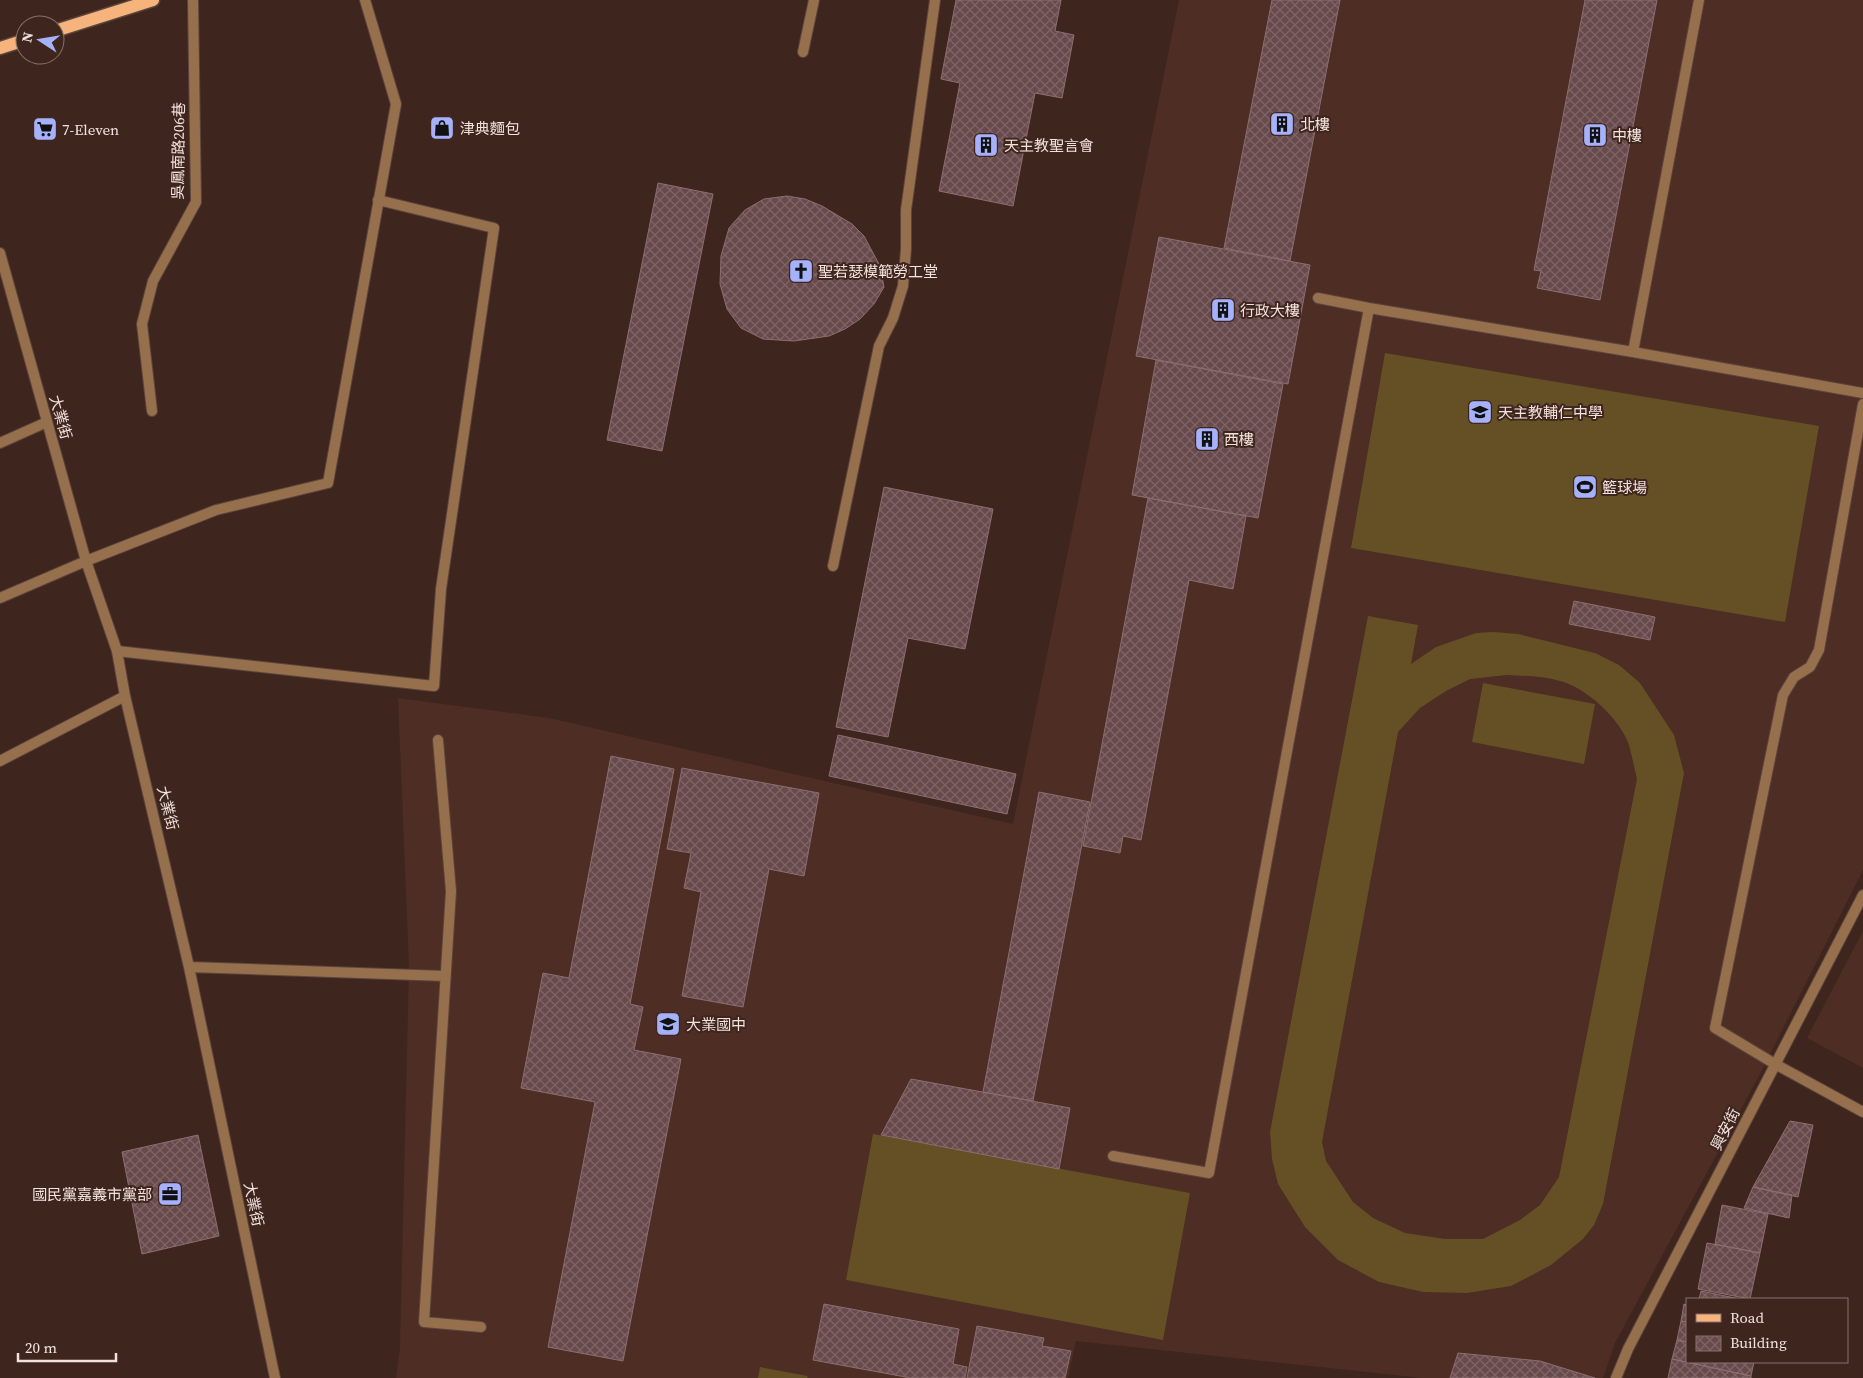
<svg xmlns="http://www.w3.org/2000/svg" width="1863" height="1378" font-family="'Source Serif 4','Noto Sans TC',serif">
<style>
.built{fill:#4d2d24}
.pitch{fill:#645024;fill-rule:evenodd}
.building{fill:url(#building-cross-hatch);stroke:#8d6e70}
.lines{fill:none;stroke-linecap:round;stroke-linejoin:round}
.lane-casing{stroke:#5b443c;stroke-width:12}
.street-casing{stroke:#5b443c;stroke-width:12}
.primary-casing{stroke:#5b443c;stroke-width:15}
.lane{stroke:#966f4d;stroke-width:10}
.street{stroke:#966f4d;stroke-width:10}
.primary{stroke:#f6b47c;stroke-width:12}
.labels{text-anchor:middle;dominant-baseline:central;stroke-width:4;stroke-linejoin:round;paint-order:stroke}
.poi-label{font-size:15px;fill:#f3e1dc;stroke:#3e261e;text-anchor:start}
.street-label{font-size:15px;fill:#f3e1dc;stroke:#3e261e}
</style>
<defs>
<pattern id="building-cross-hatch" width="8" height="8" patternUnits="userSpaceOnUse" patternTransform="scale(1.25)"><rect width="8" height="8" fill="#684a4d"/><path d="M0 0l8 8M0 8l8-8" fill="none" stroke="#7e6466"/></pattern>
</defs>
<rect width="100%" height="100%" fill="#3e261e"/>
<path class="built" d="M1179,0H1863V870L1759,1076L1615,1343L1603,1378H1423L1076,1341L1068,1378H396L400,1347L409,966L398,698L549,718L1013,824Z
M1863,931V1068L1807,1038Z"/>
<path class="pitch" d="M1385,353L1819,426L1785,622L1351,548Z
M1368,616L1418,625L1411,664L1436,647L1476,633L1493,632L1518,634L1595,653L1619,665L1640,683L1674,735L1684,773L1603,1204L1594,1225L1583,1239L1551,1265L1511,1286L1467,1293L1423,1292L1379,1282L1338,1260L1305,1227L1278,1184L1272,1159L1270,1132ZM1507,675C1525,676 1543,676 1560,681C1587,688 1620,719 1629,745C1632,756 1634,767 1637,779L1559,1177L1540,1205L1520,1220L1483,1239H1445L1405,1233L1373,1218L1353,1202L1326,1161L1322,1142L1398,732L1420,708L1446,691L1470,679Z
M1483,683L1595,704L1584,764L1472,742Z
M873,1134L1190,1193L1163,1340L846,1280Z
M760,1367L808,1376L807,1378H758Z"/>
<path class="building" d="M956,0H1061L1055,31L1074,35L1062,98L1035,93L1013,206L939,191L960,83L941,79Z
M1272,0H1340L1290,261L1224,248Z
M1585,0H1657L1600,300L1537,288L1541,271L1534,270Z
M658,183L713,194L662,451L607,440Z
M787,196L805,199L822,206L852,224L864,236L880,266L884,287L874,304L860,319L845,329L829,336L794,341L763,339L741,328L727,309L720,284L721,256L729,228L745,210L764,199Z
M1159,237L1310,265L1288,384L1136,356Z
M1156,360L1283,384L1258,518L1132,495Z
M884,487L993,509L965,649L908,638L888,737L836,727Z
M1148,498L1246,516L1233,589L1189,580L1141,840L1123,836L1120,853L1083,846Z
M1574,601L1655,617L1650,640L1569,624Z
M838,735L1016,774L1007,814L829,776Z
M611,756L674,769L630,1004L643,1007L634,1050L681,1059L623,1361L548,1347L595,1102L521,1088L543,973L569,978Z
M682,768L819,793L804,876L769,869L743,1007L682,996L701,892L684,888L691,853L667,849Z
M1039,792L1090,802L1033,1101L983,1092Z
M911,1079L1070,1108L1059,1169L881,1135Z
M1790,1121L1813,1125L1798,1197L1753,1187Z
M198,1135L219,1236L142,1254L122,1152Z
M1753,1187L1792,1195L1789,1218L1744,1208Z
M1722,1205L1768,1214L1760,1253L1715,1244Z
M1707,1243L1760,1253L1750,1299L1698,1289Z
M1701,1291L1740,1299H1699Z
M824,1304L959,1329L953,1364L967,1367L965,1378H911L813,1360Z
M1684,1304L1687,1305V1322L1681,1321Z
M1681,1321L1687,1322V1342L1677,1340Z
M977,1326L1044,1338L1042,1346L1071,1351L1065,1378H967Z
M1677,1340L1687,1342V1362H1754L1751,1376L1672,1359Z
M1458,1353L1540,1361L1595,1378H1450Z
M1672,1359L1751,1376V1378H1668Z"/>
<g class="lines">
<defs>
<path id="lane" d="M803,52L814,0
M1318,298L1369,308L1633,352L1863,393
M1633,352L1699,0
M1863,404L1819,650L1810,667L1794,677L1783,695L1715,1028L1775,1064L1863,1112
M152,411L142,324L153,281L196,202L193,0
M0,443L47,422
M833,566L879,346L893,318L903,286L906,249V210L935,0
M117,651L434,686L441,589L494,228L378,200
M438,740L451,891L424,1322L481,1327
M1113,1156L1209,1173L1369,308"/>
<path id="street" d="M0,253L86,561L117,651L125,696L189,967L275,1378
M0,598L86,561L216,510L328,483L396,104L365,0
M0,761L125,696
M189,967L445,976
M1616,1378L1628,1349L1863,895"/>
<path id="primary" d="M55,31L153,0
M0,48L25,40"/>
</defs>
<use href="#lane" class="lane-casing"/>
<use href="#street" class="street-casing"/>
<use href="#primary" class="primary-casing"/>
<use href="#lane" class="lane"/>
<use href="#street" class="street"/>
<use href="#primary" class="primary"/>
</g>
<defs>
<symbol id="building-square" viewBox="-11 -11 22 22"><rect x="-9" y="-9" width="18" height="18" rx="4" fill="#a6b1fc" stroke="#3e261e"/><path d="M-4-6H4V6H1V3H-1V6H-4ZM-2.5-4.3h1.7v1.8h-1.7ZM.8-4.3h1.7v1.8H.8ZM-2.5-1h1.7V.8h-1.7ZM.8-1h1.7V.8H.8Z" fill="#111"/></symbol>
<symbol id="shop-square" viewBox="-11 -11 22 22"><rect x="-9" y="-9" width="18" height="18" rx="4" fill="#a6b1fc" stroke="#3e261e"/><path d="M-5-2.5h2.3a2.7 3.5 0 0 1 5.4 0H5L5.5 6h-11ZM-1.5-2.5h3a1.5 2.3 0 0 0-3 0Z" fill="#111"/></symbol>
<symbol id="supermarket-square" viewBox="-11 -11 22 22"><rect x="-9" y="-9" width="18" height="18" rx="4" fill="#a6b1fc" stroke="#3e261e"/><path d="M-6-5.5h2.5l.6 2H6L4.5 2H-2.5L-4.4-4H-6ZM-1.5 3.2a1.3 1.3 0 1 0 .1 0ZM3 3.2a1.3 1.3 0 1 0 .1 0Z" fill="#111"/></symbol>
<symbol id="church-square" viewBox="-11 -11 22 22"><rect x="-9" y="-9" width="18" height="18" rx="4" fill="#a6b1fc" stroke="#3e261e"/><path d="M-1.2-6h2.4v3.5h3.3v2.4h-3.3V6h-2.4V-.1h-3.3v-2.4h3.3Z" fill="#111"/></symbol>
<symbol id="school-square" viewBox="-11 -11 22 22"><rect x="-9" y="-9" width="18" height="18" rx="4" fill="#a6b1fc" stroke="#3e261e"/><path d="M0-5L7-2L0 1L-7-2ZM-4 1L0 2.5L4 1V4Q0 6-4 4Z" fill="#111"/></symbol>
<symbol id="stadium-square" viewBox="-11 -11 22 22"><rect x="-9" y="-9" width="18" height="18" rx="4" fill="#a6b1fc" stroke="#3e261e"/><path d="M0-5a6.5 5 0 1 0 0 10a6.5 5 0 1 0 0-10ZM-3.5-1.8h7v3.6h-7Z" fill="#111"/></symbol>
<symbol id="office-square" viewBox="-11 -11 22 22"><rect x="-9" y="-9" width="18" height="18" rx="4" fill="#a6b1fc" stroke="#3e261e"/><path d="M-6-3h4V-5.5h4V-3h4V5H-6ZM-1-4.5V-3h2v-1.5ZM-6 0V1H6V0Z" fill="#111"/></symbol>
</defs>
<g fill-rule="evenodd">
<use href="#building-square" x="1268" y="110" width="28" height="28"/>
<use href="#shop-square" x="428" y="114" width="28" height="28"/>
<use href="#supermarket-square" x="31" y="115" width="28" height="28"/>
<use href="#building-square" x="1581" y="121" width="28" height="28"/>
<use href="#building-square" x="972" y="131" width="28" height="28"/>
<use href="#church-square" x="787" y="257" width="28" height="28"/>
<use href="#building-square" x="1209" y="296" width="28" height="28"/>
<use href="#school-square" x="1466" y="398" width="28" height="28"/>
<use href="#building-square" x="1193" y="425" width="28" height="28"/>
<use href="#stadium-square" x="1571" y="473" width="28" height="28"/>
<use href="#school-square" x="654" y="1010" width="28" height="28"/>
<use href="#office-square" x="156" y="1180" width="28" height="28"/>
</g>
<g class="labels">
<g class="poi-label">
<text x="1300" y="124">北樓</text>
<text x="460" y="128">津典麵包</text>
<text x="62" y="129">7-Eleven</text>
<text x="1612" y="135">中樓</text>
<text x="1004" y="145">天主教聖言會</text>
<text x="818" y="271">聖若瑟模範勞工堂</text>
<text x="1240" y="310">行政大樓</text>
<text x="1498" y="412">天主教輔仁中學</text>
<text x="1224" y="439">西樓</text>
<text x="1602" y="487">籃球場</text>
<text x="686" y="1024">大業國中</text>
<text x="152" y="1194" text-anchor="end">國民黨嘉義市黨部</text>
</g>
<g class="street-label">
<text transform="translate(178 151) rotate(-89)">吳鳳南路206巷</text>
<text transform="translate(61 417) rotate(74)">大業街</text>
<text transform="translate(168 808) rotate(76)">大業街</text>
<text transform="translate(1725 1129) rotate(-63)">興安街</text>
<text transform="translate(254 1204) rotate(78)">大業街</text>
</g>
</g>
<rect x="1686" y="1298" width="162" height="65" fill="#3e261e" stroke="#86716a"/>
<rect x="1696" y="1314" width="25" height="8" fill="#f6b47c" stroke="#86716a"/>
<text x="1730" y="1323" font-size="15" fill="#f3e1dc">Road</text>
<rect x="1696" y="1336" width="25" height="15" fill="url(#building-cross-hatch)" stroke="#86716a"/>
<text x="1730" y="1348" font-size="15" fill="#f3e1dc">Building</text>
<g transform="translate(40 40) rotate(282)"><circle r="24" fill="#3e261e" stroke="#86716a"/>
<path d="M0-4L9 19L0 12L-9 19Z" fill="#a6b1fc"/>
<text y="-8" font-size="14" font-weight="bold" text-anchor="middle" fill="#f3e1dc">N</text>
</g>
<path d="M18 1353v8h98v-8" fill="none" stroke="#f3e1dc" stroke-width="2.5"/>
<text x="25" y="1353" font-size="15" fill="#f3e1dc" stroke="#3e261e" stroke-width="4" paint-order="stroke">20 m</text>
</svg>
